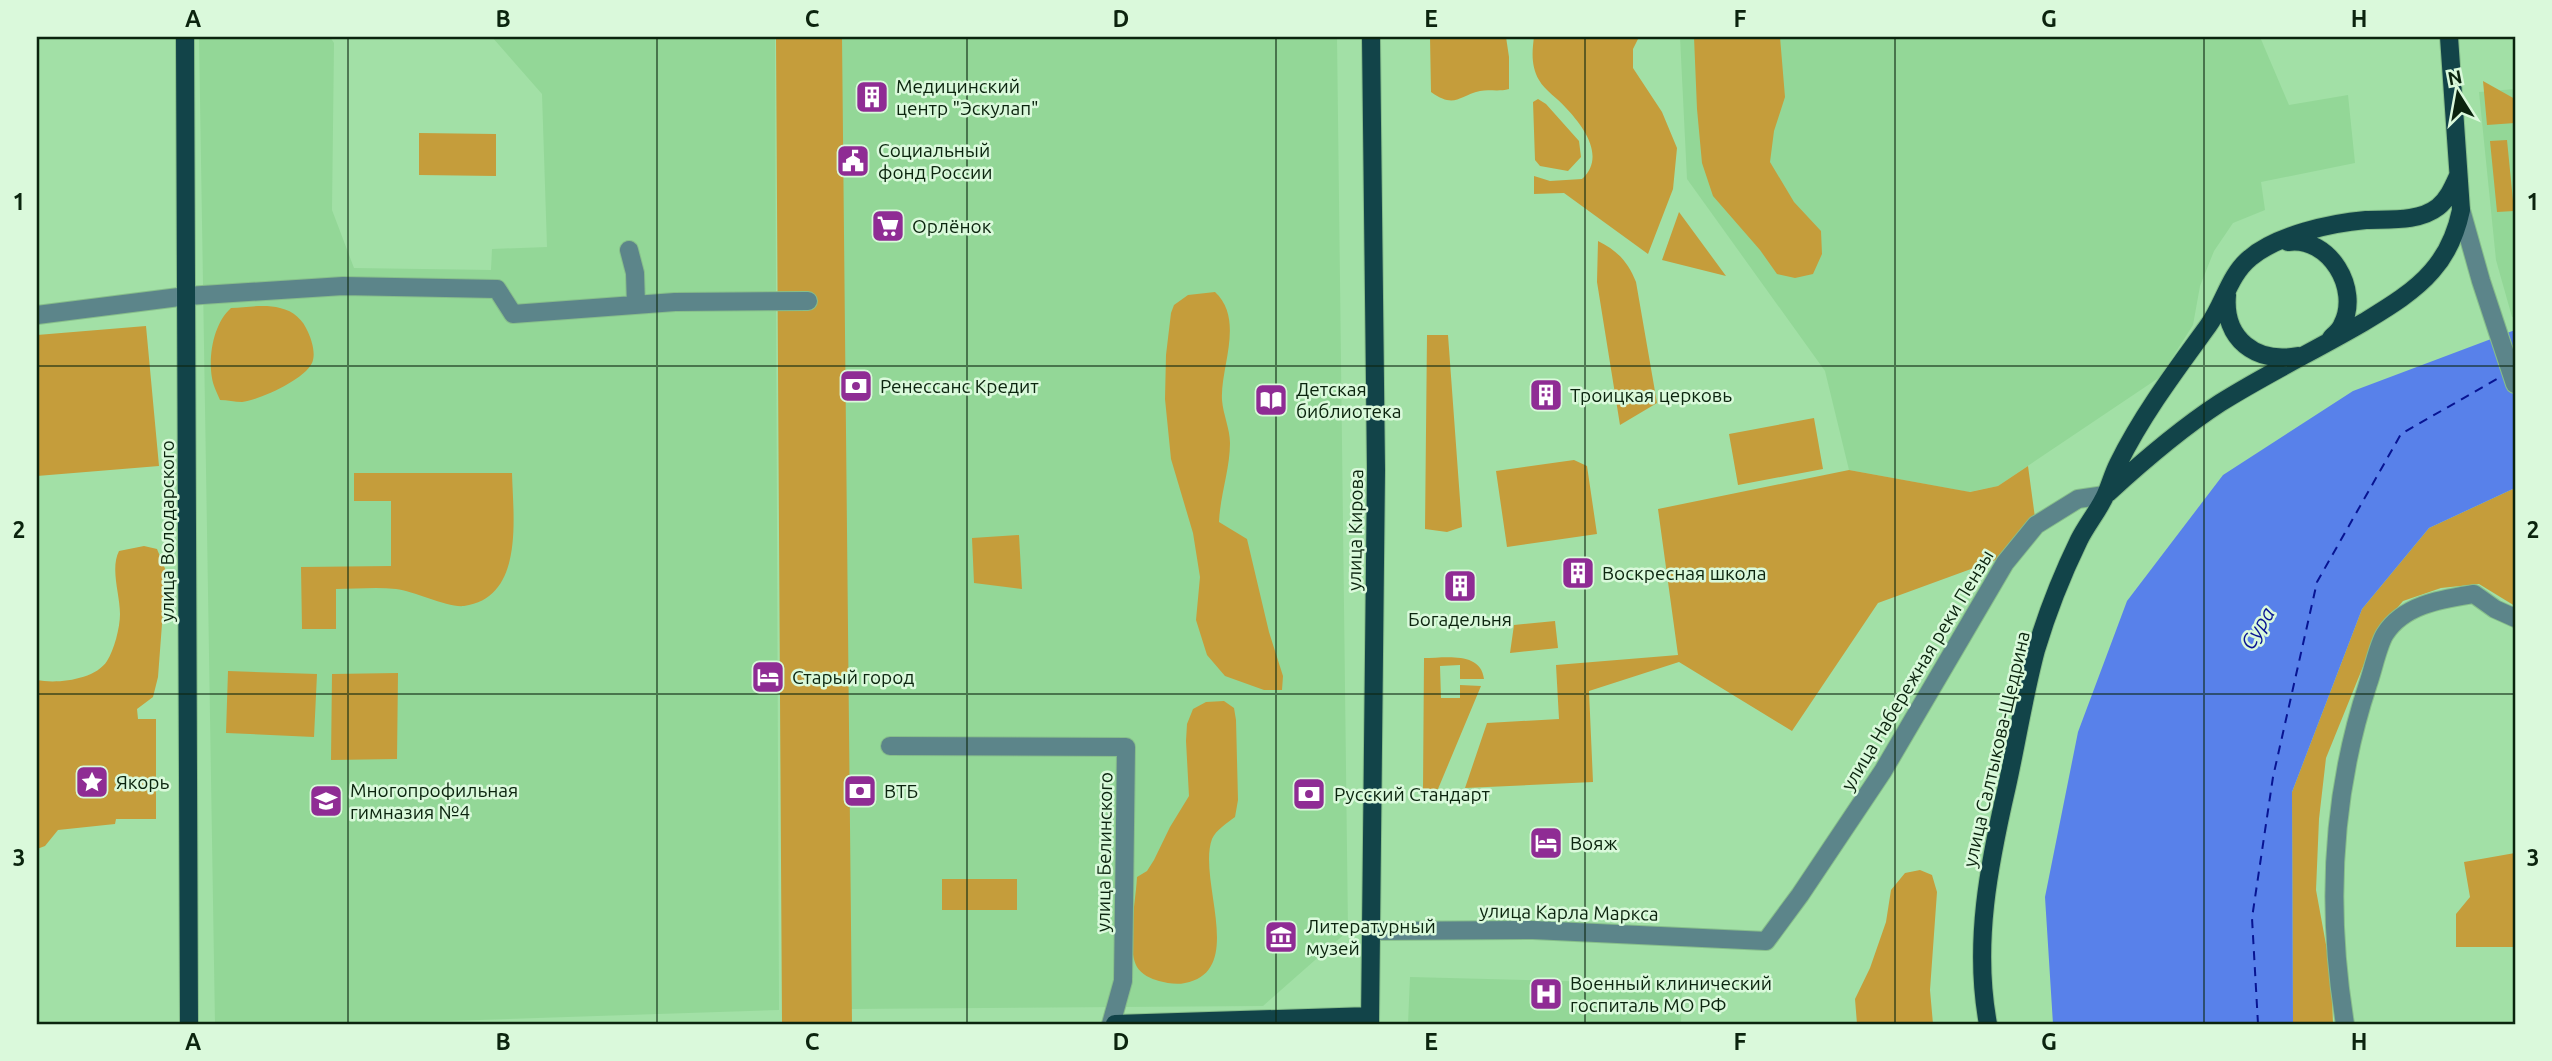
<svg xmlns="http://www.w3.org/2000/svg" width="2552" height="1061" font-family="Ubuntu,sans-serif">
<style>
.built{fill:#93d797}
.green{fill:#c59d3b}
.water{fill:#5881ea}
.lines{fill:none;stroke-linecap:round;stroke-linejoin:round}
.ferry{stroke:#081492;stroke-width:2;stroke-dasharray:9 7;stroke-linecap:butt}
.minor-casing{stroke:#87be8b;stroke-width:20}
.major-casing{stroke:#87be8b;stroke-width:20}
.minor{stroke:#5c858a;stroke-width:18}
.major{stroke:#124449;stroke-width:18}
.grid{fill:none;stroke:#0b240e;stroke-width:2;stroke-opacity:0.55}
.labels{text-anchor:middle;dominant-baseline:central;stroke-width:5;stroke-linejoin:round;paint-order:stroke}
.poi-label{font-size:19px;fill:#0b240e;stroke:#daf9db;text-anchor:start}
.street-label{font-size:19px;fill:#0b240e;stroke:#daf9db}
.water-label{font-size:21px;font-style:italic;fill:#081492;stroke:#daf9db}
.neatline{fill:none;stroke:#0b240e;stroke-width:2.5}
.grid-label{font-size:23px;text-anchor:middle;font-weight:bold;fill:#0b240e}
</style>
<rect width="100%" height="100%" fill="#a2e0a6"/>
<path class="built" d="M199,37H330L334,43L332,210L354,268L491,270L492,249L547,247L542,94L492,37H775L779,1010L355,1024H215Z
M838,37H1337L1348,931L1263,1006L849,1009Z
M1680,37H2260L2289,105L2348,95L2355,163L2261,182L2265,210L2233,223L2214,251L2200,286L2193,325L2160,377L1998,486L1969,492L1849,470L1825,371L1687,179Z
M2515,89V316L2512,317L2496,260L2479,92Z
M1410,977L1682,984L1681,1024H1408Z"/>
<path class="green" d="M776,37H842L852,1024H782Z
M1430,37H1506L1509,57V89C1498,92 1489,89 1480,91C1458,96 1455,109 1431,92Z
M1534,37H1639L1633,49V68L1662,112L1677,148L1673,189L1648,254L1564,193L1534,194V176L1550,181L1582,179C1606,157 1584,127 1566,108C1558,98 1545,91 1539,80C1531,66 1532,52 1534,37Z
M1694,37H1780L1785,97L1774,131L1770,162L1794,202L1821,231L1822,254L1813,274L1795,278L1777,274L1760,250L1713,196L1702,163L1697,109Z
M2483,81L2515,99V123L2487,125Z
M1538,99L1546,104L1579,141L1581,157L1568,171L1540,166L1535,160L1533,102Z
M419,133L496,134V176L419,175Z
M2507,140L2514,211L2497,212L2490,141Z
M1679,212L1726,276L1662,260Z
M1598,241C1618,251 1628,262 1636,282L1657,403L1620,425L1597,282Z
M1215,292C1245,320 1220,367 1222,400C1223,414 1230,429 1230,443C1230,469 1220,496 1219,522L1247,539L1269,632L1283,676L1282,690H1264L1225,676L1207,655L1196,620L1200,577L1193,533L1171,459L1165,399L1166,355L1171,313L1174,305L1188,295Z
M231,308C247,307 266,304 280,308C294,311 303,320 308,332C312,341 316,354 312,363C304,380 259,400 242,402C235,402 227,400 220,400C217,393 213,385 212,378C208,355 214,323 231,308Z
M146,326L159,466L37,476V335Z
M1427,335H1448L1462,527L1447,532L1425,529Z
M1814,418L1823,469L1738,485L1729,434Z
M1574,460L1587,466L1597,534L1507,547L1496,471Z
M2028,466L2036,525L2012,554L1878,603L1792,731L1679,662L1589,691L1593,782L1465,788L1487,723L1559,719L1556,665L1678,655L1658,509L1849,470L1970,492L1998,486Z
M354,473H512C513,516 525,598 464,606C448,608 414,591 396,589C376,587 355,589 336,589V629H302L301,567L391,566V501H354Z
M2515,488V606L2479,584L2441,588L2403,601L2377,632L2326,758L2319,819L2316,890L2331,972L2333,1024H2293L2292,792L2362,609L2429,528Z
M1019,535L1022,589L974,583L972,538Z
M144,546L157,549L166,571L158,677L153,697L137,709L138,719H156V819H116L115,824L58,830L45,846L37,849V680C56,684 95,680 107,661C114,650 120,628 120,614C120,594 110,569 119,551Z
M1555,621L1558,648L1510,653L1514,625Z
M1424,658C1445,658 1481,651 1484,679H1460V665L1440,666L1441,698H1460V685L1481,686L1438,789L1423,790Z
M228,671L317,674L314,737L226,733Z
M398,673L397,759L331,760L332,674Z
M1224,701L1234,708L1236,720L1238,800L1235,817C1227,823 1216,830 1212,839C1197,880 1247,971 1185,983C1176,985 1167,983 1159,981C1151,979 1141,974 1137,967C1126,948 1136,900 1137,877L1147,871L1154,860L1170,827L1189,796L1186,741L1187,724L1193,709L1206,702Z
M2515,853V947H2456V914L2470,897L2464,862Z
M1920,870L1932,875L1937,892L1930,990L1933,1024H1857L1855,999L1870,968L1886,922L1891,890L1905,873Z
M942,879H1017V910H942Z"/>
<path class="water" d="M2515,330V488L2429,528L2362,609L2292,792L2293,1024H2053L2045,897L2078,732L2127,601L2223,475L2353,391Z"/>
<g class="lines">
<path class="ferry" d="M2258,1024L2252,918L2273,777L2317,582L2401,434L2502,376"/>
<defs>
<path id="minor" d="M2461,210L2481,281L2515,384
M629,250L635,273L636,305
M37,315L187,296L343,286L497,289L513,314L675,302L808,301
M890,746L1126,747L1123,981L1111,1024
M1370,931L1533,930L1766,941L1800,895L1883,771L2005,563L2036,525L2078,499L2105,495
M2345,1024C2326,908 2331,796 2368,684C2373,670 2378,645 2385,634C2404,604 2443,599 2474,594L2495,609L2515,618"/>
<path id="major" d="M185,37L189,1024
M2288,242C2329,236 2361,289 2342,325C2340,330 2335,334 2331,338
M2227,295C2223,339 2256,364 2298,356
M2108,493C2143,461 2180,429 2220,403C2266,374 2316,350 2364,322C2387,308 2414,292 2432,271C2448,253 2456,234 2461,210L2449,37
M1115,1024L1370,1016
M1370,1024L1376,470L1371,37
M1988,1024C1973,944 1989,864 2007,786C2017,741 2024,695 2036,650C2047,613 2062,575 2079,540C2087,524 2099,510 2106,494C2110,485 2113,474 2118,464C2142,415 2176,370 2208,326C2224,304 2229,275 2250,258C2277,235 2331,223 2366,220C2389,219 2419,222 2438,207C2448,199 2453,187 2458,176"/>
</defs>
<use href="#minor" class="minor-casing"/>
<use href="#major" class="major-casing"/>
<use href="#minor" class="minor"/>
<use href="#major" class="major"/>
</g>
<path class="grid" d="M348,37V1024M657,37V1024M967,37V1024M1276,37V1024M1585,37V1024M1895,37V1024M2204,37V1024M37,366H2515M37,694H2515"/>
<defs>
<symbol id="building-square" viewBox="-11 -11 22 22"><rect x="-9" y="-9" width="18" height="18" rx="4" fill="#8f2c94" stroke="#daf9db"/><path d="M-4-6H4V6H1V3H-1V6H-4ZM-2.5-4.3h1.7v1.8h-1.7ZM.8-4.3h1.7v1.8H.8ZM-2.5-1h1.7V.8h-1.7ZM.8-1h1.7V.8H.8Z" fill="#fff"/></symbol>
<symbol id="civic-square" viewBox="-11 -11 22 22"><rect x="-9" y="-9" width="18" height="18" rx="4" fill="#8f2c94" stroke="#daf9db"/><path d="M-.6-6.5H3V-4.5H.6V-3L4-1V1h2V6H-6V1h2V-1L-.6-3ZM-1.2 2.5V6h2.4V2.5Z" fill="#fff"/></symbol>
<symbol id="supermarket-square" viewBox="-11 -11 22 22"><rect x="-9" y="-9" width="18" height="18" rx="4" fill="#8f2c94" stroke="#daf9db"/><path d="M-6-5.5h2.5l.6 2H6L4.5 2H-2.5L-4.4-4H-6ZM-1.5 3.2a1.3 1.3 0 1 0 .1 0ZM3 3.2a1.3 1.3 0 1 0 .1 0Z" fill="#fff"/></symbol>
<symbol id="bank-square" viewBox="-11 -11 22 22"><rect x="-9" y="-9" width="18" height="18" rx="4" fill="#8f2c94" stroke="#daf9db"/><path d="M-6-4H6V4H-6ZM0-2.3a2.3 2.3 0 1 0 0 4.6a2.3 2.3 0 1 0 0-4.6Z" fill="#fff"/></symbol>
<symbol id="library-square" viewBox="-11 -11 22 22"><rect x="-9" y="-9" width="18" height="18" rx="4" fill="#8f2c94" stroke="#daf9db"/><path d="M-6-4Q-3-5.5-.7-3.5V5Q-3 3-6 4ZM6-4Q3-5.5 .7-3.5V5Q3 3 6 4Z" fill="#fff"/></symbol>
<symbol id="hotel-square" viewBox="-11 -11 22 22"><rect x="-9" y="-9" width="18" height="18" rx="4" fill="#8f2c94" stroke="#daf9db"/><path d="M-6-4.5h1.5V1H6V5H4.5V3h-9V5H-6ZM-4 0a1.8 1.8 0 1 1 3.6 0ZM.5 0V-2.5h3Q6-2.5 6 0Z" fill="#fff"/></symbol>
<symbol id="sight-square" viewBox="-11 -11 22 22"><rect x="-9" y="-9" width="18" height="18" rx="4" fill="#8f2c94" stroke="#daf9db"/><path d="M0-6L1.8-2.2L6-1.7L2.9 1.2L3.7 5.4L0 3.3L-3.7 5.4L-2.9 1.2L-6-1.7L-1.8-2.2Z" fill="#fff"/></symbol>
<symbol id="school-square" viewBox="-11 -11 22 22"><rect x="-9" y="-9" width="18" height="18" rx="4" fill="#8f2c94" stroke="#daf9db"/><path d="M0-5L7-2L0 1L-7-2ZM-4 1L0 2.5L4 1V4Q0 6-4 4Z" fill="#fff"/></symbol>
<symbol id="museum-square" viewBox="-11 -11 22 22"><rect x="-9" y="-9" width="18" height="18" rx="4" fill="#8f2c94" stroke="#daf9db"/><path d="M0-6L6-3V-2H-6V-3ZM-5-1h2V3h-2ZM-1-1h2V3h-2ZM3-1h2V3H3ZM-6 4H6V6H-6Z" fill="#fff"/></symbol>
<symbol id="hospital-square" viewBox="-11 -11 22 22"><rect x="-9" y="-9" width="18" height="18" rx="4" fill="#8f2c94" stroke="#daf9db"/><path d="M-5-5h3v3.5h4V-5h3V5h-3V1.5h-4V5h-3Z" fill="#fff"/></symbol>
</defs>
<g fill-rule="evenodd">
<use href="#building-square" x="853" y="78" width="38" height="38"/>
<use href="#civic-square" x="834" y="142" width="38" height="38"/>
<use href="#supermarket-square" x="869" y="207" width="38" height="38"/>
<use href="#bank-square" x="837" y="367" width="38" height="38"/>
<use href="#building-square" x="1527" y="376" width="38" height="38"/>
<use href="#library-square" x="1252" y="381" width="38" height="38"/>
<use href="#building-square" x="1559" y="554" width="38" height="38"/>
<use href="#building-square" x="1441" y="567" width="38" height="38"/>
<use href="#hotel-square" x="749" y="658" width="38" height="38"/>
<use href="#sight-square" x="73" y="763" width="38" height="38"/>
<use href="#bank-square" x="841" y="772" width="38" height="38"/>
<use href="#bank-square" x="1290" y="775" width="38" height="38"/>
<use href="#school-square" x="307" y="782" width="38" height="38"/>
<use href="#hotel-square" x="1527" y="824" width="38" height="38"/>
<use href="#museum-square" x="1262" y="918" width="38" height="38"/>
<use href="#hospital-square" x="1527" y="975" width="38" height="38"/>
</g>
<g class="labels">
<g class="poi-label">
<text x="896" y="86">Медицинский<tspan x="896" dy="22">центр "Эскулап"</tspan></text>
<text x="878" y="150">Социальный<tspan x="878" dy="22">фонд России</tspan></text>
<text x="912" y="226">Орлёнок</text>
<text x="880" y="386">Ренессанс Кредит</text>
<text x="1296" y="389">Детская<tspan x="1296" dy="22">библиотека</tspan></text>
<text x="1570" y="395">Троицкая церковь</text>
<text x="1602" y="573">Воскресная школа</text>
<text x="1460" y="619" text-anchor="middle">Богадельня</text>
<text x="792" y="677">Старый город</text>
<text x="116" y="782">Якорь</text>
<text x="350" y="790">Многопрофильная<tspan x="350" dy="22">гимназия №4</tspan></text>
<text x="884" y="791">ВТБ</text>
<text x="1334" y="794">Русский Стандарт</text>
<text x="1570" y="843">Вояж</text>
<text x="1306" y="926">Литературный<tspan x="1306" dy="22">музей</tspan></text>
<text x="1570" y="983">Военный клинический<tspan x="1570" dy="22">госпиталь МО РФ</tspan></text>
</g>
<g class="street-label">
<text transform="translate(1355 530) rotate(-89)">улица Кирова</text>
<text transform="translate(167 531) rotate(-90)">улица Володарского</text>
<text transform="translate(1917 670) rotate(-59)">улица Набережная реки Пензы</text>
<text transform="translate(1996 749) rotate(-77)">улица Салтыкова-Щедрина</text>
<text transform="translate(1104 852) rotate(-89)">улица Белинского</text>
<text transform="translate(1569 912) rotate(1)">улица Карла Маркса</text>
</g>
<g class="water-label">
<text transform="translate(2257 628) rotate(-59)">Сура</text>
</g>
</g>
<rect width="2552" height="1061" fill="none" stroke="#daf9db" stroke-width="77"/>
<g transform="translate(2458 94) rotate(349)" stroke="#daf9db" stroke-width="5" paint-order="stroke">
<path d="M0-5L12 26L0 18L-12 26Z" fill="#0b240e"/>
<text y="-10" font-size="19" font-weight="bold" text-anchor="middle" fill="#0b240e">N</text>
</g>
<rect x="38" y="38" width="2476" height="985" class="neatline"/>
<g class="grid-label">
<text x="193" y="27">A</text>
<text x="503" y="27">B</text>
<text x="812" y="27">C</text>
<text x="1121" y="27">D</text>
<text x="1431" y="27">E</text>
<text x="1740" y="27">F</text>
<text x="2049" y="27">G</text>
<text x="2359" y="27">H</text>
<text x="19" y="210">1</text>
<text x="2533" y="210">1</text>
<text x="19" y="538">2</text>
<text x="2533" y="538">2</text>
<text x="19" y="866">3</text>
<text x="2533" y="866">3</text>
<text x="193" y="1050">A</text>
<text x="503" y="1050">B</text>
<text x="812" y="1050">C</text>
<text x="1121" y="1050">D</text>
<text x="1431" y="1050">E</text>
<text x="1740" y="1050">F</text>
<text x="2049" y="1050">G</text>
<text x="2359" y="1050">H</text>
</g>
</svg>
